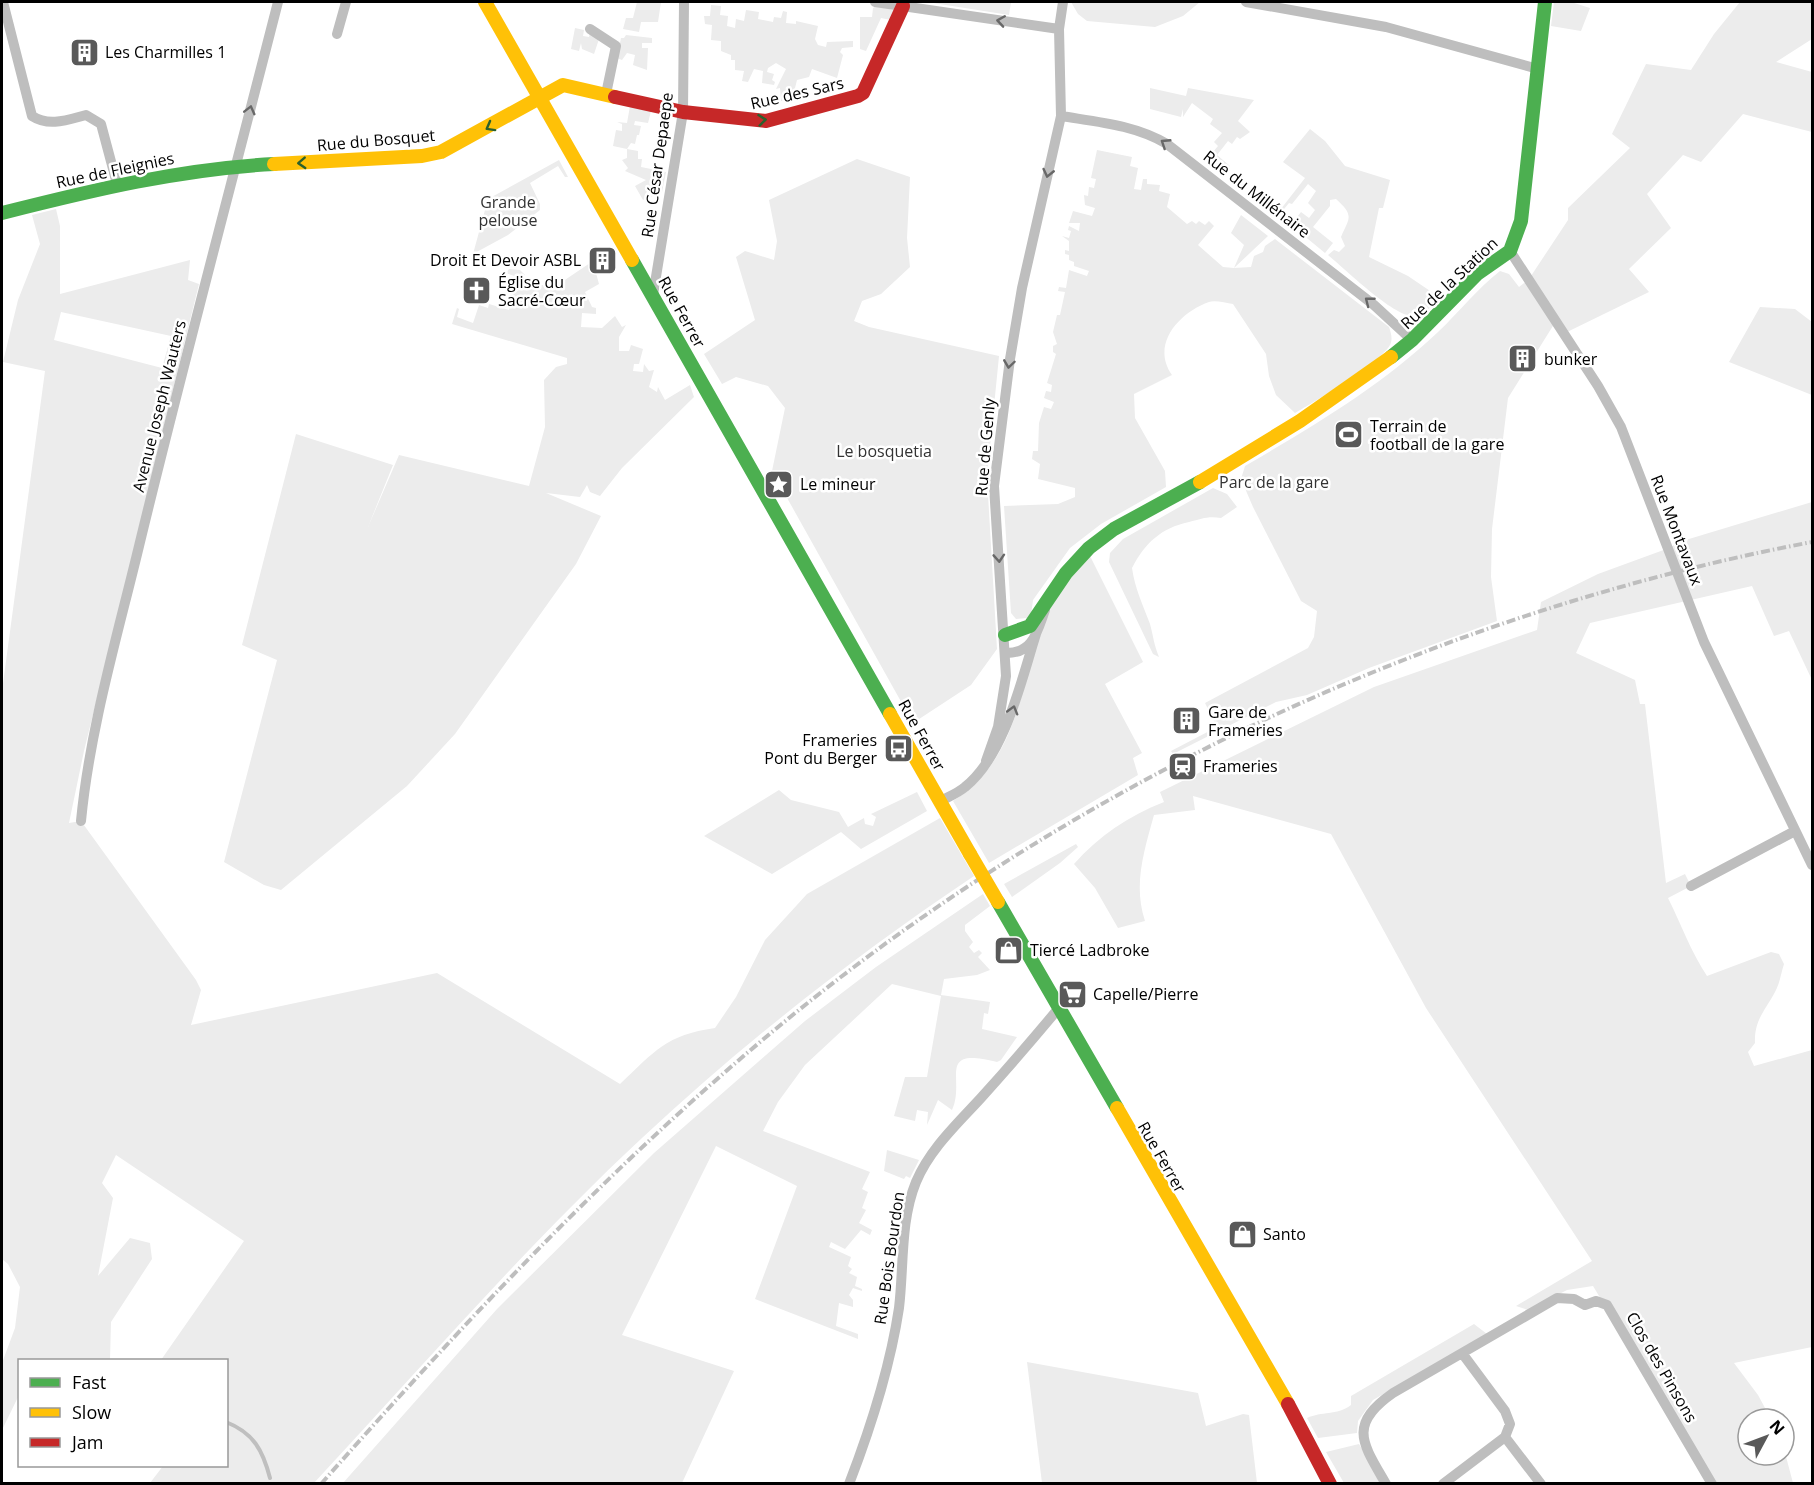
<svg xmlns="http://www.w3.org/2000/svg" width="1814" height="1485" font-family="'Open Sans',sans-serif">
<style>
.green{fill:#ececec;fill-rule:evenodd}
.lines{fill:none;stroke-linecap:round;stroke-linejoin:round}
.stream{stroke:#bfbfbf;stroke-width:4}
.street{stroke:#bebebe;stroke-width:10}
.fast{stroke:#4caf50;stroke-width:14}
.slow{stroke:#ffc107;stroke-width:14}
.jam{stroke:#c62828;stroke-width:14}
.rail{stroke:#bebebe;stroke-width:4;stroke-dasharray:9 3 1.5 3;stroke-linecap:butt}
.slow-bridge{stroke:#ffc107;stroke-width:14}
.oneway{stroke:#686868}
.oneway2{stroke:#2a602c}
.labels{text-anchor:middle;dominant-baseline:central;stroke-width:5;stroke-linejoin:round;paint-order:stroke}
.poi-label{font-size:16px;fill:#000;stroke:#fff;text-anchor:start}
.street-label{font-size:16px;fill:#000;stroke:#fff}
.park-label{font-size:16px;fill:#333;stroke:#fff}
</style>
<rect width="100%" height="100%" fill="#fff"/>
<path class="green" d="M637,2H661L658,22H641L639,32L623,29L626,18H633Z
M927,2H1011L1009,15Z
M1071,2H1200L1183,16L1155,27L1087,21L1078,14Z
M1554,2H1571L1590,8L1581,31L1551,26Z
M1740,2H1812V39L1776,62L1812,72V132L1743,114L1701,162L1683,155L1647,194L1671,228L1629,269L1649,292L1565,333L1556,321L1508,398L1492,529L1491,577L1497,621L1369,668L1307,695L1276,702L1173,754L1171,751L1217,727L1205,703L1308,648L1314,637L1317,611L1301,601L1253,507L1241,479L1245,466C1312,427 1381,386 1438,332C1459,312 1477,289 1500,271L1509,274L1519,287L1529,279L1568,220V208L1630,148L1612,134L1646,64L1691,70L1714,34Z
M711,5L721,6L720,15L728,16L727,26L735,28L736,19L744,21L746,10L759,12L758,19L773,22L774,17L781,18L783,11L787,12L786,23L796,24V21L818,26L815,39L818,45L826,47L827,42L853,41V47L842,48L840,52L843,55L837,78L812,69L809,77L797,80L794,92L789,93L787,101H781L780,88L776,89L786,69L776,63L768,68L767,72L774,74L772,80L775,82L774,85L762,83L763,71L754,69L748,82L742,81L744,71L735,70V60H731V55L721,51V41L711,40L712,25L705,24L704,16H710Z
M876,6L894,10L891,20L881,18L866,51L860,49V17H872L873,8Z
M575,28L584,30L583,36L589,37L590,33L599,39L594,54L582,49L581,43L579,51L571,49Z
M626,35L652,38V43H642V48H648L647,70L633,65L635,55L627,53L622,60L617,58L621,38H624Z
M1150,88L1186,96L1188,88L1254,100L1238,121L1250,132L1240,139L1237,137L1232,144L1228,141L1217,155L1230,166L1225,173L1207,159L1218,146L1214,142L1222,133L1210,124L1213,119L1192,103L1183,117V109L1181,117L1150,109Z
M630,106L651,111L648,123L635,121L634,125L641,126L639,135H637L635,144L631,143L627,149L638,151V159H642L641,167L666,172L662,192L643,200L635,186L646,180L625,171L628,168L622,160L627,158V149L613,146L616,130L622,131V124L617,122L627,123Z
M1310,129L1325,141L1345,166L1390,180L1383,208H1379L1369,257L1408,276L1439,297C1433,305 1425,315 1414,316C1395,318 1345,269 1328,255L1334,250L1339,252L1345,246L1341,237C1349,218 1355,216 1336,199L1330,200V206L1313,227L1333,243L1325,253L1291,225L1301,212L1309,218L1315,210L1308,203L1316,191L1308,184L1292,204L1289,203L1279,215L1277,214L1305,178L1283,162Z
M1097,150L1132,157L1130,166L1138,168L1134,189L1141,190L1143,179H1147V184L1160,185L1159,191L1170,194L1167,207L1187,224L1192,221L1196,224L1199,221L1205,225L1209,221L1214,226L1198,245L1223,267L1234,268L1244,245L1231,233L1241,215L1268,236L1234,268L1251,267L1254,256L1263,252L1265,246L1275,239L1389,327C1391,333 1393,339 1390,345C1382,361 1313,403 1295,413L1276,395L1269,376L1266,354L1233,304C1226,303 1215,300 1209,302C1180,312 1150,344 1172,375L1134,394L1135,418L1165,471L1166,487L1101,524L1070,548L1033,600L1031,615L1027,618L1016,619L1011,613L1004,506L1058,504L1075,497V488L1038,479L1040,464L1032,459L1033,451H1038L1039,423L1044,407L1051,409L1054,402L1044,398L1046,391L1051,392L1052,385L1047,383L1056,354L1053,352V346L1057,344L1053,332L1057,315H1060L1065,292L1058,291L1059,287L1066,288L1069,270L1087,276L1089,271L1074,266V262L1069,260V255L1065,254V250L1069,251V241L1062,236L1069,238L1071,231L1068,230L1069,226L1079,231L1080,223H1069L1073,211L1092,216L1095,208L1085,205L1084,195L1088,196L1089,187L1094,188L1096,179L1091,178Z
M857,159L910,177L907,238L910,267L881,294L862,301L854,321L869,327L999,356L987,477L997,649L971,685L913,723L772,471L785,408L768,386L736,377L722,384L704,354L755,320L736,257L745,251L774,260L777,241L769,200Z
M559,160L568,177H565L558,166L530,183L540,204V210L508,235L473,254L488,199Z
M56,209L60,226V294L190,260L188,280L199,284L84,751L69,823L81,821L196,980L201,990L191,1025L437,973L620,1084C655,1051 666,1035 715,1028L736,997L765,940L807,894L940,818L974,876C856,955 746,1041 642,1138C526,1246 422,1367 314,1483H150L163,1466H226V1360H161L244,1241L116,1155L102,1183L113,1198L98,1276L130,1238L150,1243L152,1259L111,1322L110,1360H20L19,1395L2,1430V1363L15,1328L20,1287L8,1264L2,1259V691L45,371L3,362L18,300L40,244L32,215ZM61,312L171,336L162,368L54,340Z
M590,263L592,266L589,269L593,274L596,273L599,284L585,292L592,307L596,308V314L582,313L581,327L602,328L615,316L622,327L626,325L619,337V351H629L631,345L643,349L639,364H634L633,371L643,372L644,364L649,371L654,370L649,387L657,392L658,387L665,400L690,385L694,397L622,468L600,496L590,492L587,485L580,497L546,493L601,516L576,564L455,734L407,786L281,890L264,885L224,862L277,660L242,645L296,434L393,465L368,527L399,455L529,486L545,427L544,380L556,367L567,364V358L452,324L457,308L459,309L457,317L473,323L479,305L488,308L489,304L509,310L517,277L506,273L509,269L520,270L525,275L523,276L525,280L553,288Z
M1760,307L1795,309L1812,322V395L1729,362Z
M1213,488L1227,494L1237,507L1221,518C1207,516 1202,519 1189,522C1161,528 1145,543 1132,568C1135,589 1143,605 1150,624C1153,635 1154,645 1159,657L1153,654L1109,562L1110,553L1123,539Z
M1812,502V680L1789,631L1774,636L1752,586L1590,623L1576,653L1635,680L1640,704H1645L1666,883L1685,874L1691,886L1668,898C1681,924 1691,952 1707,976L1771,952L1779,954L1784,964C1781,973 1780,983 1775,992C1765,1011 1754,1020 1755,1043L1748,1052L1754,1066L1812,1050V1347L1734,1363L1758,1395L1771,1419H1748V1455H1784V1449L1793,1483H1712L1593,1286L1567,1290L1528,1310L1516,1306L1592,1261L1426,1008L1331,834L1193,796L1195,810L1154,815C1144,851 1133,885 1145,921L1118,928L1095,888L1074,864C1099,836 1128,816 1164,802L1160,792L1374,687L1537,630L1541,602L1598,574L1669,548L1679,542Z
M1089,554L1143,662L1105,684L1142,753L1133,758L1138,775L989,863L953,801C1025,756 1019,671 1052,602C1060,585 1077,569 1089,554Z
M779,790L791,800L839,812L848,827L864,818L865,824L873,826L876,817L871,814L917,792L927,811L861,849L841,832L772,874L704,836Z
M1076,844L1078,847L1060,863L1012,897L1004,884Z
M983,894L990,906L965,925V931L973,942L969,947L974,953L979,950L982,953L978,957L990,970L977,975L944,979L941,995L990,1002L988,1014L984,1013L982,1029L1017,1037L1001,1060L997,1062C935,1046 966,1080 952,1110L938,1100L927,1125L928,1112L917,1110L915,1121L894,1116L905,1077H927L941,996L892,984L805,1065L778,1102L763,1131L870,1172L862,1189L868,1192L862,1208L866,1210L859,1223L872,1230L870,1235L861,1230L845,1249L831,1242L829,1247L851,1257L848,1266L852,1269L849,1273L857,1277L855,1286L862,1289V1291L853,1288L849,1295L853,1300V1307L839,1303L836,1326L858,1334V1339L755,1299L797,1186L716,1146L622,1335L734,1371L682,1483H343L497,1309L654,1153L805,1021L876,967Z
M887,1150L919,1160L910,1178L906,1176L904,1179L884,1171Z
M1474,1324L1487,1334L1373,1400L1358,1421L1357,1433L1318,1438L1307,1418C1322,1411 1336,1416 1351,1405V1396Z
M1027,1362L1198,1393L1206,1426L1243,1414L1249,1415L1257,1483H1042Z
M1359,1444L1382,1483H1344L1326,1452Z"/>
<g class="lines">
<path class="stream" d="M226,1422C254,1433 263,1451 270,1478"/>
<path class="street" d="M3,2L32,116C49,127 67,120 86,115L101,124L117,184
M875,2L1059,29
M1246,2L1386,27L1538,69
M590,29L616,46L606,94
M337,34L346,2
M1061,116C1098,122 1135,125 1167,144L1374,305L1412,340
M1510,251L1598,386L1621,427L1704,642L1812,865
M653,295L683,112L684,2
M1005,653C1033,654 1037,632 1045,610
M986,761L998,727L1006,676L994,486L1010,359L1022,288L1061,116L1059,29L1063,2
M941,801C948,797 958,793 965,787C1005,755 1021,681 1036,634
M81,821C90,727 118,634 140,542C184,361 232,182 278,2
M1691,886L1795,831
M1462,1353L1505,1411L1510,1424L1505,1437L1541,1484
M849,1484C871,1427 890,1368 899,1308C904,1267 900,1221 916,1182C930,1149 957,1124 980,1099C1007,1069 1033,1039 1058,1009
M1386,1484C1363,1444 1347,1425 1393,1393L1557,1298L1574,1299L1585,1305L1596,1301L1607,1305L1712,1484
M1443,1484L1505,1437"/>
<path class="fast" d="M2,213C93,190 180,169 274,164
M632,260L890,714
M1391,357L1412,340L1477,274L1510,251L1521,221L1545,2
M1005,635L1030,626L1066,573L1089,548L1114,529L1200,482
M998,902L1117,1108"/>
<path class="slow" d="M485,2L632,260
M274,164L422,156L441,152L563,85L615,97
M1200,482L1300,421L1391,357
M890,714L970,854
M1117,1108L1288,1404"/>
<path class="jam" d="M615,97L683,112L766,121L858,96L863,93L903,6
M1288,1404L1330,1484"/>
<path class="rail" d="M321,1484C467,1319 619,1157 789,1018C1082,779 1441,612 1812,542"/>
<path class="slow-bridge" d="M970,854L998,902"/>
</g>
<defs><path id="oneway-chevron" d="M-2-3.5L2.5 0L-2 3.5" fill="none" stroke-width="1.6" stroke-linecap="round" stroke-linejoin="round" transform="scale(1.5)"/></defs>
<g class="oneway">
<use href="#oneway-chevron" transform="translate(1001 21) rotate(-171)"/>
<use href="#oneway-chevron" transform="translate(250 110) rotate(-76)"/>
<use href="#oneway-chevron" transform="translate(1165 143) rotate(-147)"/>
<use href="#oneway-chevron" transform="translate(1048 173) rotate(103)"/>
<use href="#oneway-chevron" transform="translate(1369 301) rotate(-142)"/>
<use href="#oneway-chevron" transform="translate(1009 364) rotate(98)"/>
<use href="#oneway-chevron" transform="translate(999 558) rotate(86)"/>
<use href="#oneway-chevron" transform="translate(1013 710) rotate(-74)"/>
</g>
<g class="oneway2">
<use href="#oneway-chevron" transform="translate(762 120) rotate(-6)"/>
<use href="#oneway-chevron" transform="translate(490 127) rotate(151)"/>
<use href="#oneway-chevron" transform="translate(302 163) rotate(177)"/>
</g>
<defs>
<symbol id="building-square" viewBox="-11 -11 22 22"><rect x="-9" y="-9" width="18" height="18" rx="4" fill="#595959" stroke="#fff"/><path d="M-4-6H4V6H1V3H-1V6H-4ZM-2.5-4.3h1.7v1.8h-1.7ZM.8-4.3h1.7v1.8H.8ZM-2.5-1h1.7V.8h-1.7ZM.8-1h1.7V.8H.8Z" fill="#fff"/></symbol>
<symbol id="church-square" viewBox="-11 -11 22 22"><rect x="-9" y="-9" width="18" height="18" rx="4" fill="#595959" stroke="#fff"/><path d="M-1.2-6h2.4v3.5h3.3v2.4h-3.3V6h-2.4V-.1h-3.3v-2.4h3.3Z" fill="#fff"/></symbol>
<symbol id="stadium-square" viewBox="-11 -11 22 22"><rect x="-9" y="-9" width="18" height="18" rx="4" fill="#595959" stroke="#fff"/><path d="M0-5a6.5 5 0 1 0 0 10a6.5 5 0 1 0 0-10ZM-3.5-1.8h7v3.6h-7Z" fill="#fff"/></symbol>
<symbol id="sight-square" viewBox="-11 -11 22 22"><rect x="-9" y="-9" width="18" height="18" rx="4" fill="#595959" stroke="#fff"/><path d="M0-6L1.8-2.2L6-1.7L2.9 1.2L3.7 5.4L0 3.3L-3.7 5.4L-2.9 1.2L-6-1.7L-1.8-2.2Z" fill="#fff"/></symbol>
<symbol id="bus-square" viewBox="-11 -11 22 22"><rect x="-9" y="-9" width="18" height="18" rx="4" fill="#595959" stroke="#fff"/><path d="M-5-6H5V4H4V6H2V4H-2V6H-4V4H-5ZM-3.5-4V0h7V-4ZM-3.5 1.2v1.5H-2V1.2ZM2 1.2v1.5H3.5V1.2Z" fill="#fff"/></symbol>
<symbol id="station-square" viewBox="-11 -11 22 22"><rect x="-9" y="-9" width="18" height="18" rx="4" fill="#595959" stroke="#fff"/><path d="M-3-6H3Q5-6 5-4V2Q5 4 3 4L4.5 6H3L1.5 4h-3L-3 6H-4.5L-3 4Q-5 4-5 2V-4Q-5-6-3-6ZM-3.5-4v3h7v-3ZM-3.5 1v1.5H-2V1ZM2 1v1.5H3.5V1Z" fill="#fff"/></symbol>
<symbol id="shop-square" viewBox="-11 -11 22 22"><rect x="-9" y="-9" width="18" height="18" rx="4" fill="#595959" stroke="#fff"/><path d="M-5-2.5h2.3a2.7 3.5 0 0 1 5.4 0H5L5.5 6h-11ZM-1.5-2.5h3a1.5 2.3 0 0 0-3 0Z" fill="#fff"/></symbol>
<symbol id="supermarket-square" viewBox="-11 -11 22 22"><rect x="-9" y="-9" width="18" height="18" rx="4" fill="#595959" stroke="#fff"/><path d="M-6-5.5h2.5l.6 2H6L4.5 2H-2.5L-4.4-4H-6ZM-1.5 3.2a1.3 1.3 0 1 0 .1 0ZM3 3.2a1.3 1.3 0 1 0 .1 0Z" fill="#fff"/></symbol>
</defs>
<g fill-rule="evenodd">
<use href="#building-square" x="68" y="36" width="33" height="33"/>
<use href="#building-square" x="586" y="244" width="33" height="33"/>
<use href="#church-square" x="460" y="274" width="33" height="33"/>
<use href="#building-square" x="1506" y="342" width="33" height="33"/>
<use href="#stadium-square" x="1332" y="418" width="33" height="33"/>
<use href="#sight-square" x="762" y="468" width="33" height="33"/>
<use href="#building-square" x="1170" y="704" width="33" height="33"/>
<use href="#bus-square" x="882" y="732" width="33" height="33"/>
<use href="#station-square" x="1166" y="750" width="33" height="33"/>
<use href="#shop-square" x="992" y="934" width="33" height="33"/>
<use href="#supermarket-square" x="1056" y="978" width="33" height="33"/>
<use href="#shop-square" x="1226" y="1218" width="33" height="33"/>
</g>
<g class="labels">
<g class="poi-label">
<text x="105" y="52">Les Charmilles 1</text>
<text x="581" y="260" text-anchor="end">Droit Et Devoir ASBL</text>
<text x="498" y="282">Église du<tspan x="498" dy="18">Sacré-Cœur</tspan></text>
<text x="1544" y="359">bunker</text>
<text x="1370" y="426">Terrain de<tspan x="1370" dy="18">football de la gare</tspan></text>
<text x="800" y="484">Le mineur</text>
<text x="1208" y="712">Gare de<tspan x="1208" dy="18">Frameries</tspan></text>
<text x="877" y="740" text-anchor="end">Frameries<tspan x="877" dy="18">Pont du Berger</tspan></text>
<text x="1203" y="766">Frameries</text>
<text x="1030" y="950">Tiercé Ladbroke</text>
<text x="1093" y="994">Capelle/Pierre</text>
<text x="1263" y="1234">Santo</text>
</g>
<g class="street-label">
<text transform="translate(797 93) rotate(-13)">Rue des Sars</text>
<text transform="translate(376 140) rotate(-5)">Rue du Bosquet</text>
<text transform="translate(657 165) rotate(-82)">Rue César Depaepe</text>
<text transform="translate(115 170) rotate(-12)">Rue de Fleignies</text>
<text transform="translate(1257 194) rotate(38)">Rue du Millénaire</text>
<text transform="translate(1449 283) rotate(-43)">Rue de la Station</text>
<text transform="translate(682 312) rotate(61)">Rue Ferrer</text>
<text transform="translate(159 406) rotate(-76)">Avenue Joseph Wauters</text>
<text transform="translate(985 447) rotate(-85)">Rue de Genly</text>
<text transform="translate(1677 530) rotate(69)">Rue Montavaux</text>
<text transform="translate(922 735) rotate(61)">Rue Ferrer</text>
<text transform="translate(1162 1157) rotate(60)">Rue Ferrer</text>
<text transform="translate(889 1258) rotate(-82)">Rue Bois Bourdon</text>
<text transform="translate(1662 1367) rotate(60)">Clos des Pinsons</text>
</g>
<g class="park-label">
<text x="508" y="202">Grande<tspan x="508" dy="18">pelouse</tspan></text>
<text x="884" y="451">Le bosquetia</text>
<text x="1274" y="482">Parc de la gare</text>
</g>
</g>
<rect width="1814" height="1485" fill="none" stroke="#000000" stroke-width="6"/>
<rect x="18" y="1359" width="210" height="108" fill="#ffffff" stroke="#999999" stroke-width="1.5"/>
<rect x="30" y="1378" width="30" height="9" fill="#4caf50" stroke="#999999" stroke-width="1.5"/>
<text x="72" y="1389" font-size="18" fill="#000000">Fast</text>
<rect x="30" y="1408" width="30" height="9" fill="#ffc107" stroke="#999999" stroke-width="1.5"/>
<text x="72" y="1419" font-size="18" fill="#000000">Slow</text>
<rect x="30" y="1438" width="30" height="9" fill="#c62828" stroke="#999999" stroke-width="1.5"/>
<text x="72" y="1449" font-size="18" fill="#000000">Jam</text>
<g transform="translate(1766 1437) rotate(49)"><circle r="28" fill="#ffffff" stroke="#999999" stroke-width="1.5"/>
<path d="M0-4.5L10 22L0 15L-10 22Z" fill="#595959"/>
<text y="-9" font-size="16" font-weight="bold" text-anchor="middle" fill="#000000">N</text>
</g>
</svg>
